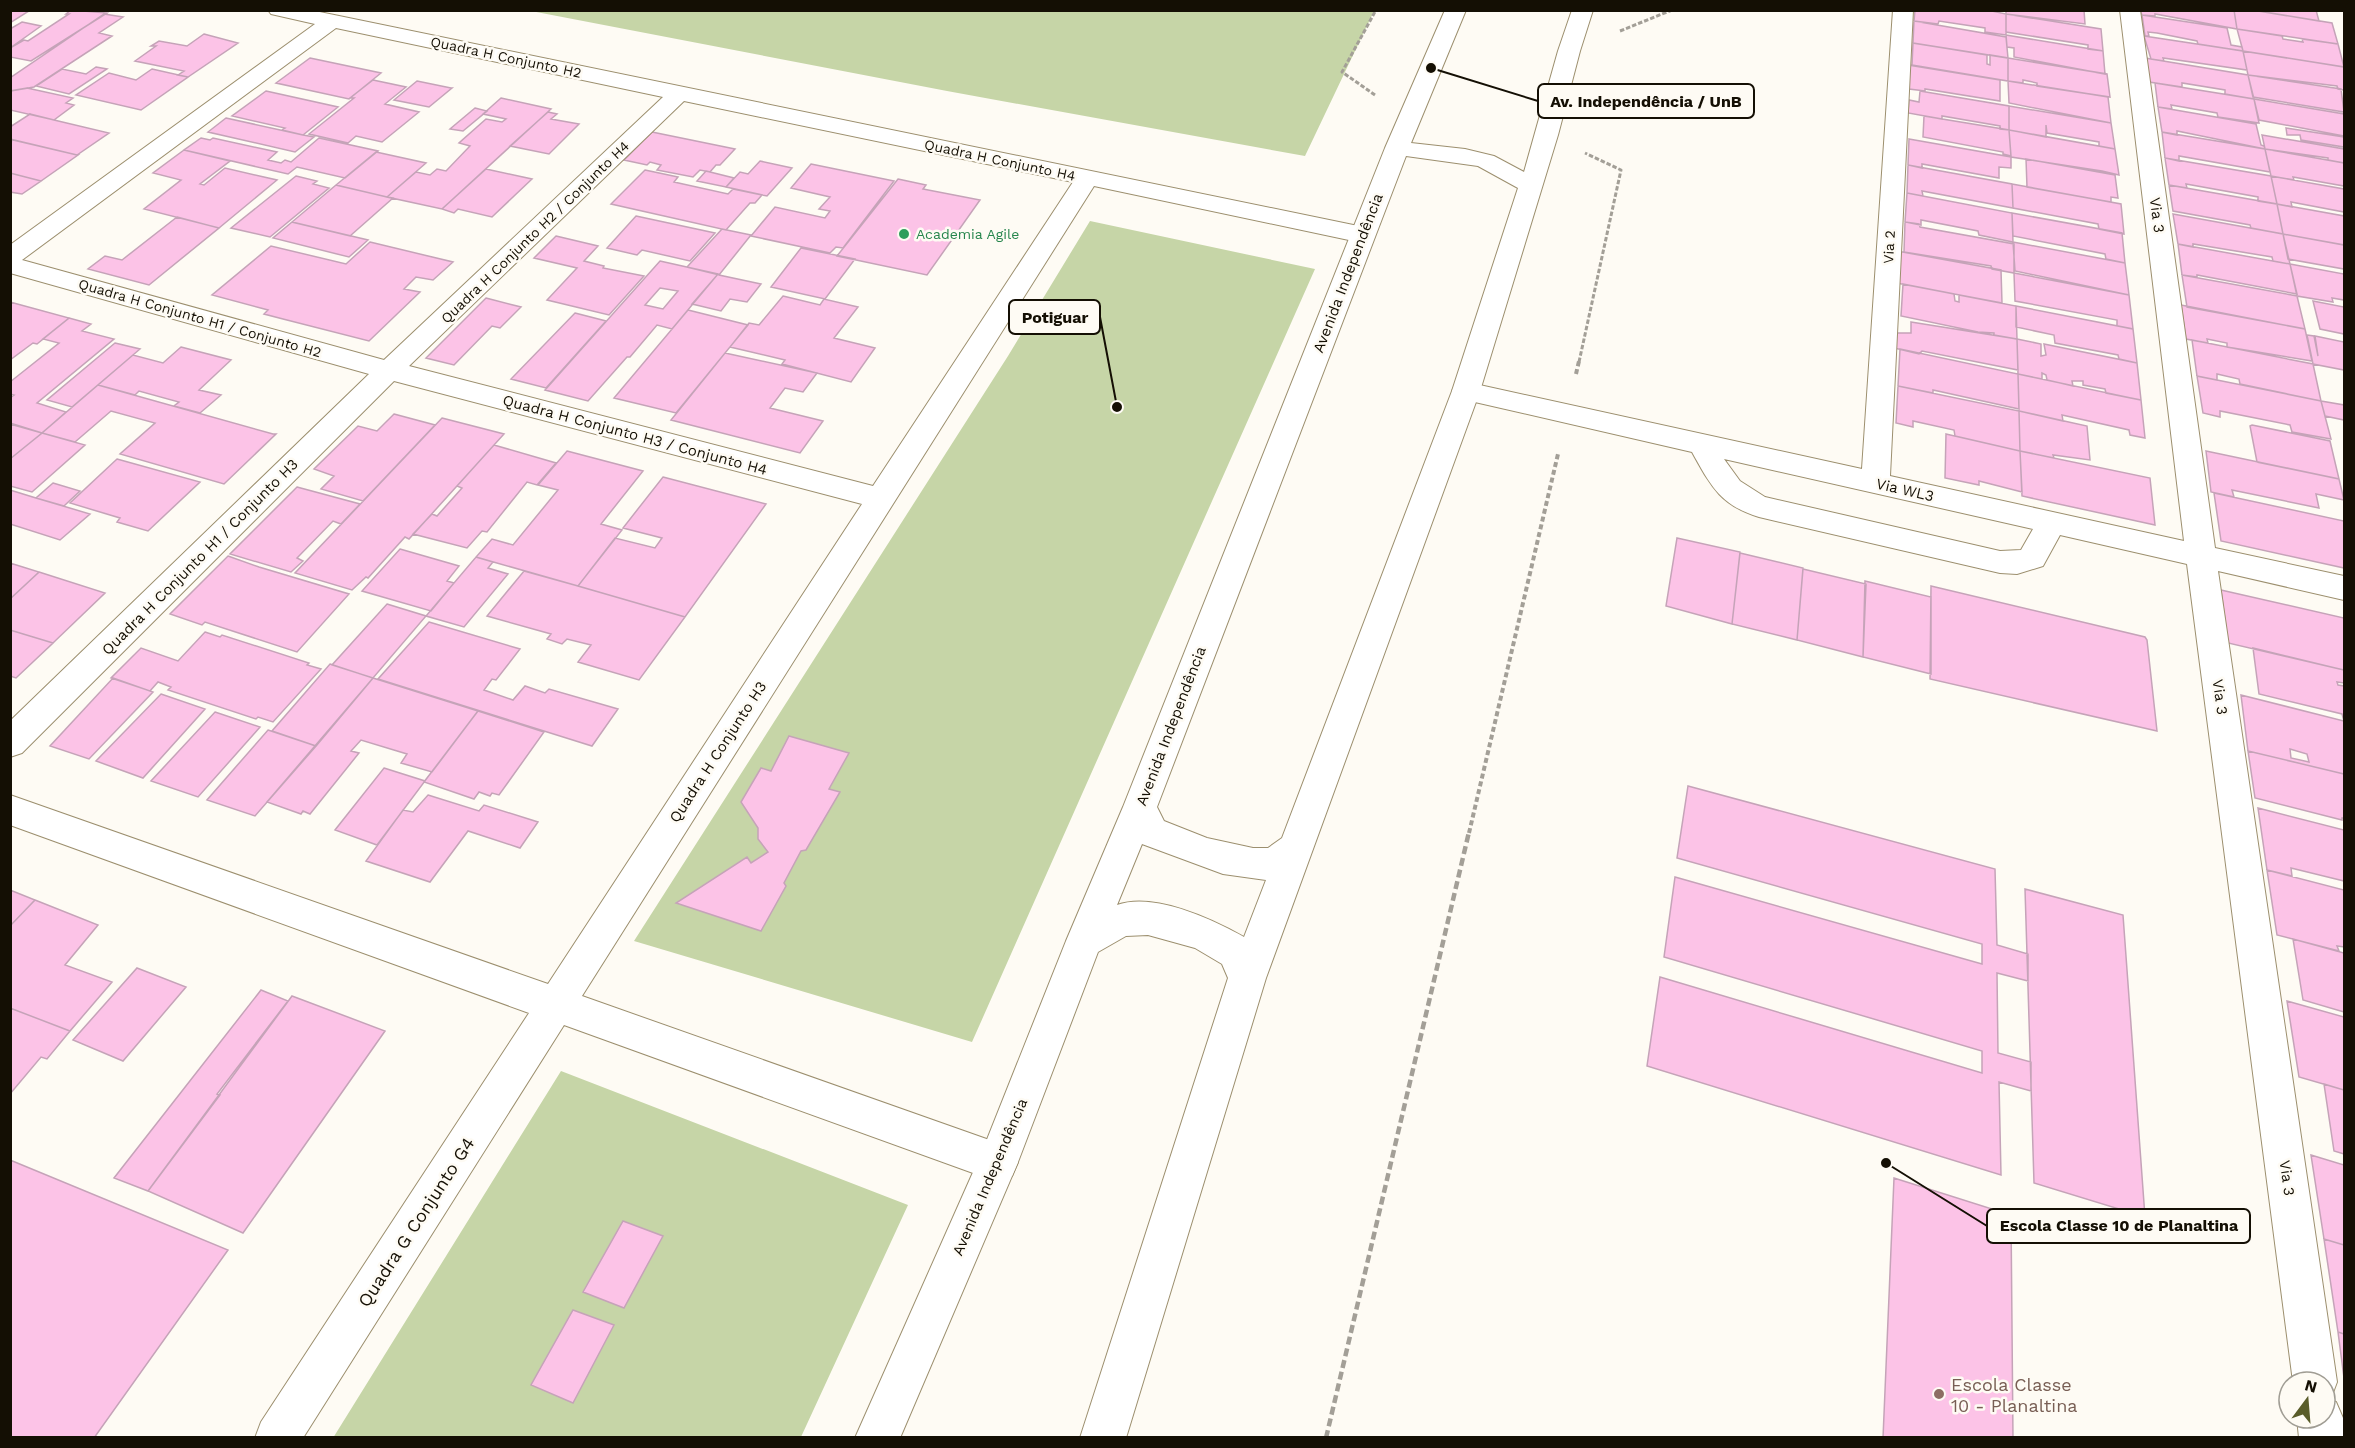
<svg xmlns="http://www.w3.org/2000/svg" width="2355" height="1448" font-family="'Work Sans',sans-serif">
<style>
.green{fill:#c6d5a7}
.building{fill:#fcc3e7;stroke:#c5a3b8;stroke-width:1.5;fill-rule:evenodd}
.lines{fill:none;stroke-linecap:round;stroke-linejoin:round}
.minor-casing{stroke:#9c8f6e;stroke-width:2}
.major-casing{stroke:#9c8f6e;stroke-width:2}
.path-far2{stroke:#a39f97;stroke-width:3;stroke-dasharray:4.5 2;stroke-linecap:butt}
.path-far1{stroke:#a39f97;stroke-width:4;stroke-dasharray:5 3;stroke-linecap:butt}
.path{stroke:#a39f97;stroke-width:4.5;stroke-dasharray:8 4;stroke-linecap:butt}
.minor{fill:#fff;fill-rule:evenodd}
.major{fill:#fff;fill-rule:evenodd}
.leisure-dot{fill:#2e9e5b;stroke:#fefbf4;stroke-width:2}
.education-dot{fill:#8d6e63;stroke:#fefbf4;stroke-width:2}
.labels{text-anchor:middle;dominant-baseline:central;stroke-width:5;stroke-linejoin:round;paint-order:stroke}
.far-street-label{font-size:14px;fill:#140f04;stroke:#fefbf4}
.far-leisure-label{font-size:14px;fill:#27864d;stroke:#fefbf4;text-anchor:start}
.street-label{font-size:15px;fill:#140f04;stroke:#fefbf4}
.near-street-label{font-size:18px;fill:#140f04;stroke:#fefbf4}
.near-education-label{font-size:18px;fill:#785e54;stroke:#fefbf4;text-anchor:start}
.leader{fill:none;stroke:#140f04;stroke-width:2}
.callout-dot{fill:#140f04;stroke:#fefbf4;stroke-width:2}
.callout{fill:#fefbf4;stroke:#140f04;stroke-width:2}
.callout-label{font-size:16px;text-anchor:middle;font-weight:bold;fill:#140f04}
</style>
<rect width="100%" height="100%" fill="#fefbf4"/>
<path class="green" d="M531,11L1374,10V11L1305,156L947,91Z
M1090,221L1315,269L972,1042L634,941L1008,356Z
M561,1071L908,1205L801,1437L333,1438Z"/>
<path class="building" d="M10,10H26L29,11L10,23Z
M71,10L107,13L31,61L10,57V48L24,40L28,41L69,14H66Z
M1915,10H1987L2006,14V35L1985,32V28L1939,21L1938,24L1914,21Z
M2006,10H2084L2085,24L2006,14Z
M2140,10H2234L2237,29L2155,14V16L2142,15Z
M2234,10H2252L2332,23L2338,44L2237,29Z
M2252,10H2316L2319,21L2307,19Z
M104,14L123,17L99,33L112,36L34,87L10,91V78Z
M2006,14L2101,29L2103,51L2088,49V45L2006,32Z
M2142,15L2227,28L2231,45L2242,47L2243,51L2198,44L2197,41L2157,33L2148,32L2149,36H2145Z
M1914,21L2006,37L2008,58L1913,43Z
M22,22L41,26L10,48V29Z
M2237,29L2282,36L2283,39L2303,42L2302,39L2338,44L2344,67L2243,51Z
M204,34L238,43L188,77L178,75L184,71L135,61L156,46H151L159,41L187,46Z
M2006,35L2103,51L2105,74L2014,57V48L2007,47Z
M2144,36L2243,51L2247,70L2163,58L2164,61L2151,59Z
M1913,43L1987,55V64L1990,65V55L2008,58V81L1912,65Z
M2243,51L2344,67V90L2338,89L2337,86L2248,75Z
M310,58L381,73L349,99L276,83Z
M2008,58L2107,74L2110,97L2037,86V83L2023,80V83L2008,81Z
M2145,58L2248,75L2254,99L2225,94V90L2182,83V87L2149,82Z
M1908,65L2000,80V101L1925,89V91L1909,89Z
M96,67L107,69L69,94L36,86L62,69L86,74Z
M152,69L188,77L141,110L76,95L109,73L136,80Z
M2248,75L2341,89L2344,112L2253,97Z
M373,80L406,87L385,104L419,112L382,142L356,136L348,143L309,134L354,98H350Z
M417,81L451,88H452L429,107L394,100Z
M2008,81L2108,97L2111,123L2009,103Z
M2155,83L2254,99L2259,123L2218,117L2217,113L2171,105L2172,109L2158,107Z
M27,88L73,98L66,103L74,105L54,120L10,110V91Z
M266,91L338,107L303,135L282,130L285,128L232,116Z
M1920,91L2009,106V130L2000,129V126L1942,116V119L1908,113L1909,100L1919,102Z
M501,98L551,109L442,209L387,197L416,172L430,175L437,169L446,171L470,146L459,143L486,119L502,122L506,119L483,114Z
M2254,99L2344,114V136L2259,120Z
M2009,106L2111,123L2115,149L2099,146V142L2047,133L2046,125V137L2009,130Z
M2158,107L2256,124L2261,145L2264,146L2265,149L2177,131V135L2162,132Z
M475,108L487,111L463,131L450,129Z
M548,112L557,114L551,119L579,124L549,154L510,146Z
M30,114L54,120L109,133L77,155L10,139V127Z
M1924,116L2009,130L2011,156L2003,154V152L1923,137Z
M226,118L303,135L314,137L295,152L208,132Z
M2286,128L2344,137V147L2301,140L2300,135H2287Z
M2009,130L2115,149L2119,175L2102,171L2011,157Z
M652,132L735,149L720,165H716L710,172L700,170L693,177L657,170L661,165L650,162L647,165L624,160Z
M2162,132L2265,149L2270,172L2179,156V161L2165,158Z
M2262,135L2344,149V163L2328,160V158L2265,149Z
M201,138L210,140L213,138L277,152L268,160L281,163L285,160L291,162L319,138L378,151L345,178L297,167L288,174L184,150Z
M1909,139L2011,157V168L1999,167V178L1922,164V168L1908,165Z
M13,140L77,155H78L41,181L10,173V142Z
M2265,149L2344,163V186L2293,177L2294,180L2271,176Z
M184,150L230,161L200,184L204,185L225,168L277,180L219,228L144,209L181,180L153,173Z
M376,152L426,163L387,197L336,185Z
M2165,158L2271,176L2277,204L2258,201V197L2186,184L2187,188L2169,185Z
M2026,159L2115,175L2118,198L2111,197V202L2027,187Z
M760,161L792,168L767,196L726,187L740,172L748,174Z
M811,164L894,181L843,248L836,247L830,253L751,236L775,207L825,218L830,211L819,209L830,197L791,188Z
M1908,165L2012,184L2013,208L1922,191L1923,196L1907,193Z
M486,169L532,179L492,217L458,209L454,213L442,209Z
M645,170L678,177L674,182L728,194L733,189L762,195L755,203H750L726,230L611,204Z
M706,171L734,178L726,187L697,181Z
M10,173L41,181L22,194L10,192Z
M296,176L317,181L313,184L329,188L270,237L231,228Z
M2271,176L2344,189V212L2291,202L2292,207L2277,204Z
M898,179L926,185L923,189L980,200L927,275L837,256Z
M2012,184L2121,204L2124,234L2099,229L2098,224L2013,208Z
M336,185L387,197L393,198L350,236L292,222Z
M2169,185L2277,204L2283,234L2251,228L2250,225L2173,211Z
M1907,193L2012,213L2013,242L1979,235L1978,231L1921,220V225L1905,222Z
M2277,204L2344,216V245L2283,234Z
M2012,213L2122,233L2125,263L2106,259L2105,254L2013,236Z
M2173,214L2283,234L2290,264L2273,261L2272,257L2193,244V247L2178,244Z
M636,216L715,233L690,261L642,250L637,255L607,248Z
M177,217L219,228L149,285L88,269L105,256L122,260Z
M292,222L364,239L368,240L349,257L273,238Z
M1905,222L1919,224L1920,227L2014,244V273L1992,269L1991,266L1904,252Z
M722,229L751,235L719,275L687,267Z
M2283,234L2344,245V269L2288,259Z
M556,236L598,246L584,261L604,266L603,268L644,276L609,315L547,300L577,268L534,258Z
M370,242L453,262L433,280L416,277L404,289L420,292L369,341L283,319L264,314L268,310L212,295L271,246L346,264Z
M2013,242L2125,263L2129,295L2015,271Z
M2178,244L2290,264L2297,294L2197,275V277L2182,275Z
M801,248L855,259L825,299L771,287Z
M1897,251L2001,270L2002,303L1896,283Z
M660,261L718,274L672,329L657,325L630,357H627L588,401L545,390ZM660,288L678,291L663,309L645,305Z
M2290,264L2344,274V300L2332,298L2333,302L2297,296Z
M2014,273L2129,295L2133,329L2117,326V320L2015,301Z
M718,274L719,275L761,284L747,302L730,299L721,311L692,304Z
M2182,275L2297,296L2305,329L2187,307Z
M1903,284L1954,294L1955,301L1959,302V295L2016,306L2017,339L1994,335V333L1978,332L1901,316Z
M783,296L820,305L824,299L858,307L834,338L875,348L851,382L782,364L785,360L730,347L749,323L759,325Z
M486,298L521,307L500,328L492,326L454,365L426,358Z
M2313,301L2344,307V334L2320,329Z
M10,302L69,318L37,344L33,343L10,360Z
M2181,305L2305,329L2312,361L2227,347V343L2207,339L2208,343L2186,339Z
M2016,306L2133,329L2137,363L2119,359L2118,355L2055,343L2054,335L2016,327Z
M688,310L748,325L676,413L614,398Z
M575,313L606,321L546,388L511,379Z
M69,318L91,324L82,331L114,339L37,403L66,412L42,433L10,423V398L14,395L10,394V382L59,343L43,339Z
M1911,322L2017,339L2018,370L1922,351L1919,354L1894,348V333H1911Z
M2307,335L2314,336L2318,356L2315,336L2344,342V370L2313,364Z
M2017,339L2041,344V356L2046,355L2044,344L2137,363L2141,400L2106,393L2105,389L2083,385V381H2072L2073,386L2047,380L2046,375L2042,373V379L2018,374Z
M2192,340L2313,364L2321,401L2240,384L2239,379L2217,374V380L2197,376Z
M115,343L140,349L72,407L47,400Z
M181,347L231,360L199,390L221,395L200,413L174,406L179,402L139,391L135,395L98,385L133,355L163,363Z
M1900,349L2018,374L2019,409L1933,390V393L1898,386Z
M725,353L817,373L803,392L785,388L770,408L823,421L800,453L671,420Z
M2018,374L2141,400L2145,438L2130,435L2129,430L2062,415L2063,421L2019,411Z
M2197,376L2321,401L2331,439L2292,432L2290,425L2220,411V417L2203,413Z
M98,385L273,434H276L224,484L120,454L155,423L111,411L75,442L42,433Z
M1898,386L2019,411L2020,451L1955,436L1954,430L1913,421V427L1896,423Z
M2321,401L2344,405V420L2325,416Z
M2019,411L2087,426L2090,460L2053,455L2054,458L2020,451Z
M394,414L435,425L363,501L321,489L334,476L314,469L358,426L377,431Z
M442,418L504,434L409,539L405,537L368,578L366,577L352,590L295,573Z
M10,424L42,433L10,459Z
M2252,425L2330,441L2339,479L2257,462L2250,426Z
M42,433L85,445L32,492L10,486V459Z
M1946,434L2020,451L2022,492L1979,481V485L1945,478Z
M494,445L556,463L537,485L527,482L487,532L482,531L467,548L413,534L432,514L437,516L462,488L457,486Z
M567,451L643,471L601,524L622,530L578,586L476,557L492,539L513,545L558,490L538,485Z
M2020,451L2150,478L2155,525L2022,496Z
M2206,451L2339,479L2344,500L2316,494L2319,508L2232,490L2234,497L2211,492Z
M117,459L200,482L148,531L117,522L120,518L70,503Z
M663,477L766,504L685,617L578,586L615,538L655,548L662,538L623,528Z
M53,483L80,491L64,506L36,498Z
M297,487L360,504L341,524L333,521L297,558L303,561L291,572L230,554Z
M10,490L36,498L90,514L60,540L10,524Z
M2214,493L2344,521V568L2221,541Z
M1677,538L1740,552L1732,624L1666,606Z
M400,549L459,566L447,581L454,583L431,611L362,591Z
M1740,553L1803,568L1797,640L1732,624Z
M228,556L259,567L349,594L297,652L205,622L202,625L170,614Z
M476,557L493,562L488,568L508,574L464,627L426,616Z
M10,563L39,572L10,599Z
M1803,569L1866,584L1863,657L1797,640Z
M524,571L578,586L685,617L639,680L578,662L591,645L567,639L562,644L547,639L551,634L487,616Z
M39,572L105,593L53,643L10,630V599Z
M1865,581L1931,597V674L1863,657Z
M1931,586L2145,637L2147,640L2157,731L1930,679Z
M2221,590L2344,618V670L2228,643Z
M387,604L426,616L373,678L332,665Z
M429,622L520,649L496,680L492,679L484,690L513,700L525,686L545,693L549,689L618,709L592,746L378,679Z
M10,630L53,643L16,678L10,676Z
M205,632L220,637L222,635L309,663L307,665L321,669L273,722L258,717L256,719L168,690L171,687L158,682L150,691L111,678L141,648L178,661Z
M2253,648L2344,670V683L2337,682L2338,685L2344,686V721L2342,714L2259,694Z
M330,664L373,678L316,746L272,731Z
M113,678L153,692L89,759L50,746Z
M373,678L478,711L432,772L401,763L407,754L361,740L351,751L359,753L310,814L303,811L301,814L267,802Z
M161,694L205,709L143,778L96,761Z
M2241,695L2344,721V774L2248,751ZM2290,749L2307,754L2309,762L2291,758Z
M478,711L544,732L499,795L492,793L490,796L479,792L474,799L424,782Z
M215,712L260,727L198,797L151,781Z
M268,730L316,746L255,816L207,800Z
M789,736L849,753L829,789L840,792L806,850L801,851L784,883L786,886L761,931L676,903L747,857L751,863L768,852L758,839V828L741,802L761,768L771,771Z
M2248,751L2344,774V818H2342V820L2255,798Z
M384,768L425,781L377,845L335,830Z
M1688,786L1995,869L1997,945L2028,954V981L1997,973L1998,1053L2031,1062V1091L1999,1082L2001,1175L1647,1066L1660,977L1982,1073V1051L1664,957L1675,877L1982,964V944L1677,858Z
M428,795L479,811L484,805L538,822L520,848L468,831L430,882L366,861L403,810L413,812Z
M2258,808L2344,830V881L2291,868L2292,876L2267,870Z
M2267,870L2344,890V947L2337,946L2339,951L2277,935Z
M2025,889L2123,915L2145,1217L2034,1183Z
M10,890L35,900L10,926Z
M35,900L98,925L65,965L112,982L70,1031L10,1008V926Z
M2293,939L2344,953V1012L2303,1000Z
M137,968L186,987L123,1061L73,1040Z
M261,990L288,1001L217,1094L220,1095L148,1191L114,1178Z
M292,996L385,1031L243,1233L148,1191Z
M2287,1001L2344,1017V1090L2299,1077Z
M10,1008L70,1031L47,1059L41,1057L10,1094Z
M2324,1084L2344,1090V1154L2334,1151Z
M2311,1155L2344,1165V1245L2324,1239Z
M10,1160L228,1250L94,1438H10Z
M1894,1178L2011,1215L2013,1438H1883Z
M623,1221L663,1236L624,1308L583,1292Z
M2324,1239L2344,1245V1334L2338,1332Z
M573,1310L614,1325L573,1403L531,1385Z
M2338,1332L2344,1334V1378Z"/>
<g class="lines">
<defs>
<path id="minor" d="M268,10H310L1363,227L1372,230L1375,235L1372,240L1363,243L1094,186L582,996L1012,1148L1018,1162L1012,1176L998,1182L564,1025L303,1438H255L261,1422L529,1013L10,825V795L548,984L862,504L394,381L22,753L10,757V721L369,374L10,273V245L315,24L271,14ZM336,28L663,97L384,360L22,260ZM684,101L1073,182L873,486L409,366Z
M1893,10H1913L1890,476L2184,541L2120,10H2140L2215,548L2344,576V600L2218,571L2337,1382L2331,1398L2328,1399L2336,1402L2343,1418L2344,1438H2299L2297,1418H2325V1382H2293L2187,564L2060,535L2043,566L2017,574L2000,573L1759,517C1720,505 1711,486 1692,452L1466,400L1456,398L1452,391L1456,384L1466,382L1862,469ZM1724,459L2033,529L2021,550L2000,551L1765,497L1740,481Z"/>
<path id="major" d="M1445,10H1466L1411,143L1465,149L1494,156L1524,172L1558,51L1572,10H1593L1580,51L1558,135L1480,391L1266,978L1126,1438H1080L1228,978L1222,964L1195,948L1148,935L1126,936L1098,952L1018,1162L900,1438H855L982,1152L1066,941L1123,807L1385,148ZM1406,156L1478,166L1518,188L1452,391L1282,838L1268,848H1253L1207,838L1164,821L1157,807ZM1142,844L1223,874L1266,880L1244,937C1212,919 1154,892 1117,905Z"/>
</defs>
<use href="#minor" class="minor-casing"/>
<use href="#major" class="major-casing"/>
<path class="path-far2" d="M1620,31L1672,10
M1375,95L1342,72L1376,10
M1579,362L1621,170L1585,153"/>
<path class="path-far1" d="M1576,374L1579,361
M1469,833L1558,454"/>
<path class="path" d="M1326,1438L1469,832"/>
<use href="#minor" class="minor"/>
<use href="#major" class="major"/>
</g>
<circle class="leisure-dot" cx="904" cy="234" r="6"/>
<circle class="education-dot" cx="1939" cy="1394" r="6"/>
<g class="labels">
<g class="far-street-label">
<text transform="translate(506 57) rotate(12)">Quadra H Conjunto H2</text>
<text transform="translate(1000 160) rotate(12)">Quadra H Conjunto H4</text>
<text transform="translate(535 232) rotate(-44)">Quadra H Conjunto H2 / Conjunto H4</text>
<text transform="translate(1889 247) rotate(-87)">Via 2</text>
<text transform="translate(200 318) rotate(16)">Quadra H Conjunto H1 / Conjunto H2</text>
</g>
<g class="far-leisure-label">
<text x="916" y="234">Academia Agile</text>
</g>
<g class="street-label">
<text transform="translate(2157 215) rotate(83)">Via 3</text>
<text transform="translate(1348 273) rotate(-69)">Avenida Independência</text>
<text transform="translate(635 435) rotate(15)">Quadra H Conjunto H3 / Conjunto H4</text>
<text transform="translate(1905 490) rotate(13)">Via WL3</text>
<text transform="translate(200 557) rotate(-45)">Quadra H Conjunto H1 / Conjunto H3</text>
<text transform="translate(2220 697) rotate(82)">Via 3</text>
<text transform="translate(1171 726) rotate(-69)">Avenida Independência</text>
<text transform="translate(718 752) rotate(-57)">Quadra H Conjunto H3</text>
<text transform="translate(990 1177) rotate(-67)">Avenida Independência</text>
<text transform="translate(2287 1178) rotate(82)">Via 3</text>
</g>
<g class="near-street-label">
<text transform="translate(416 1222) rotate(-57)">Quadra G Conjunto G4</text>
</g>
<g class="near-education-label">
<text x="1951" y="1384">Escola Classe<tspan x="1951" dy="21">10 - Planaltina</tspan></text>
</g>
</g>
<path class="leader" d="M1431 68L1538 101M1117 407L1100 317M1886 1163L1987 1226"/>
<g class="callout-dot">
<circle cx="1431" cy="68" r="6"/>
<circle cx="1117" cy="407" r="6"/>
<circle cx="1886" cy="1163" r="6"/>
</g>
<g class="callout">
<rect x="1538" y="84" width="216" height="34" rx="6"/>
<rect x="1009" y="300" width="91" height="34" rx="6"/>
<rect x="1987" y="1209" width="263" height="34" rx="6"/>
</g>
<g class="callout-label">
<text x="1646" y="107">Av. Independência / UnB</text>
<text x="1055" y="323">Potiguar</text>
<text x="2119" y="1231">Escola Classe 10 de Planaltina</text>
</g>
<rect width="2355" height="1448" fill="none" stroke="#140f04" stroke-width="24"/>
<g transform="translate(2307 1400) rotate(16)"><circle r="28" fill="#fefbf4" stroke="#a09d94" stroke-width="1.5"/>
<path d="M0-4.5L10 22L0 15L-10 22Z" fill="#595c29"/>
<text y="-9" font-size="16" font-weight="bold" text-anchor="middle" fill="#140f04">N</text>
</g>
</svg>
